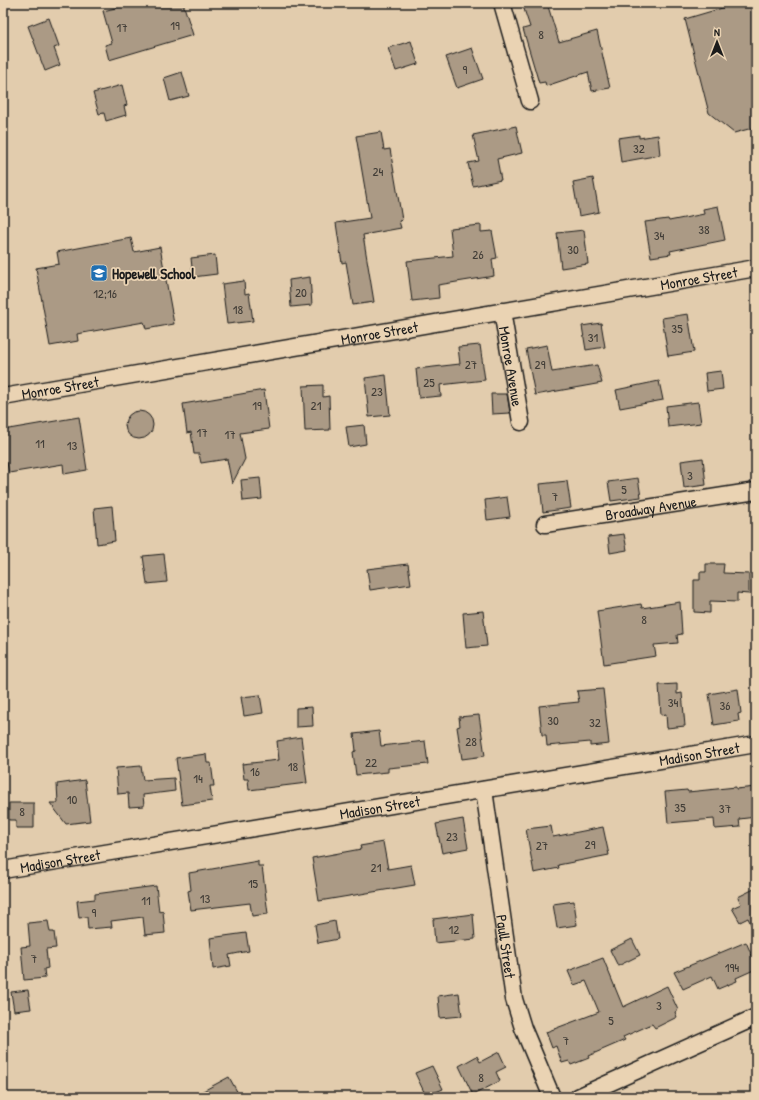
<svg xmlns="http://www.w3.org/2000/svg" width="759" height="1100" font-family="'Patrick Hand',sans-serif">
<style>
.building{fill:#ab9a85;stroke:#1c1c1c}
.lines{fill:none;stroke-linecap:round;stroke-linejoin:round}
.minor-casing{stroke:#1c1c1c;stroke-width:19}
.minor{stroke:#ead3b3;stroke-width:16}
.labels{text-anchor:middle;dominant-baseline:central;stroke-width:3.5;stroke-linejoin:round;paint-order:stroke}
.number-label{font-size:13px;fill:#403c36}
.poi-label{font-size:15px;font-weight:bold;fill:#1c1c1c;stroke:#ead3b3;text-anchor:start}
.street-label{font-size:15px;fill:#1c1c1c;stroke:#ead3b3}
</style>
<rect width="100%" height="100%" fill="#e2ccad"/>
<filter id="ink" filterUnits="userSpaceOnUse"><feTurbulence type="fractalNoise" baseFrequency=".025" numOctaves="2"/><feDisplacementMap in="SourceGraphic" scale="8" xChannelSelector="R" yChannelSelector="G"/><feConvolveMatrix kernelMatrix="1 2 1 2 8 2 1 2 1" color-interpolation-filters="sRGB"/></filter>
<g filter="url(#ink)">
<path class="building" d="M136,3H183L193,35L109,60L105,45L112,43L103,11Z
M522,3H547L559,42L597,31L610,88L592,91L588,72L546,86L545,82L539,83L523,29L530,27Z
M739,3H756V127L734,133L709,113L685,19Z
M49,18L59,46L54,48L60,65L45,71L28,26Z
M411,41L418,64L396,71L388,48Z
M472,48L483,79L457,88L446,57Z
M182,72L189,96L170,101L164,78Z
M122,85L127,105L124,106L126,115L106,121L104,113L99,114L93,93Z
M516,126L522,153L497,159L501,180L473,186L468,163L479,161L473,135Z
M381,132L384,150L390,149L402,220L399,221L401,228L363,235L374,302L353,305L346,262L342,263L336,223L370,218L356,136Z
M639,135V138L658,135L660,155L621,162L618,138Z
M593,178L599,212L579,216L573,182Z
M718,206L725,240L670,251L671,254L651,257L645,222L668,219L669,221L704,214L703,209Z
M481,225V232L492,231L497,258L492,259L494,276L438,285L439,298L412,301L407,261L453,256L450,228Z
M584,230L588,264L561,268L557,233Z
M131,238L134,252L160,247L174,324L146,329L144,322L77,334L78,341L50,346L36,268L59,264L57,252Z
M215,255L217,274L193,277L191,258Z
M310,277L312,305L291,307L289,280Z
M244,281L245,294L249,293L253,321L227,324L222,284Z
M688,314L694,352L668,356L662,318Z
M601,323L605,347L586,350L582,326Z
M480,345L485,380L440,385L441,396L419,398L416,369L460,364L458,347Z
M547,345L552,372L597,365L602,383L535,395L526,349Z
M721,371L723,389L707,391L705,373Z
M386,375L390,415L369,417L365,378Z
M659,381L663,400L620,408L616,390Z
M323,385V397L329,396L330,430L305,431L303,386Z
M264,390L269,429L240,433L245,459L232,484L227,459L201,463L199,454H194L191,432L187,433L183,404Z
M491,394H507L510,413L492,414Z
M698,402L701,423L668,427L666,406Z
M125 425a14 14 0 1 1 28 0a14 14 0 1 1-28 0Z
M79,417L87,470L64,474L63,464L9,473L7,463H3V430Z
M364,425L366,444L349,447L346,427Z
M703,458L706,485L684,488L681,461Z
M260,478L262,499L243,501L241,480Z
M638,478L641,497L611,501L608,482Z
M567,481L571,508L543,512L540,484Z
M507,497L510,517L487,520L485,500Z
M112,506L115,541L97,544L94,508Z
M624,534L627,550L610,553L608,536Z
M164,554L167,582L147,584L143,556Z
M408,564L411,584L370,590L367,569Z
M706,564H724L723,573L749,574V594L737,593V602L710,601V613L694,612V580H700V572H706Z
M680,602L682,634L677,635L678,643L654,645L656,656L604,664L597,611L641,604L642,608Z
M483,611L487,646L466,648L463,613Z
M677,684V694L682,693L685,726L667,728L666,714L661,715L659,685Z
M603,689L609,744L590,746V742L547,746L546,735H542L539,706L579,702L577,691Z
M738,689L741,713L738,714L739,721L714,725L709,694Z
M260,695L263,713L244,716L241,697Z
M312,707L313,726L296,727V708Z
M479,715L485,756L462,759L457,727L460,726L459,717Z
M379,731L381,746L425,741L428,764L388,768V772L356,775L353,752L356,751L354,734Z
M301,737L307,783L249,790L248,779H244L242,764L279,760L277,741Z
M206,754L207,763H211L214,786H210L212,801L182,805L176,758Z
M141,766L143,780L174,778L175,791L143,795L144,806L129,807L128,793L118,794L116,768Z
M85,780L90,821L66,824L50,803H58L57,784Z
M736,787V789L756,787V817L739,819L740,827L715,829L714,819L668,823L665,792L687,790L688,792Z
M9,803H34V828H16V820H9Z
M463,819L468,848L442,853L436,824Z
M551,826L553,837L603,827L609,855L558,865L559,868L534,873L526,829Z
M383,842L388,869L411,865L415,885L319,901L312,858L361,849L360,846Z
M258,861V866H262L268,914L252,916L250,903L191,910L188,891L191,890L189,873Z
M156,886L159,912L163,911L165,933L145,935L143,917L111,921L112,927L88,929L87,917L79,918L77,901L95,899V894Z
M756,888V935L748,918L740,922L732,908L741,904L738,897Z
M574,901L577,925L557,928L553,904Z
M473,914L475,939L435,943L433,919Z
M48,921L50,932H54L56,948L46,949L48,968L44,969L45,978L24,980L21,947L30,946L28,923Z
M335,921L338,939L318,943L315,925Z
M246,933L249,951L229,955L231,966L213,969L210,938Z
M632,939L640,955L618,966L610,950Z
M746,942L756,965V969L736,978L737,981L718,989L712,976L683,989L674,972Z
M603,958L623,1007L667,986L678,1010L675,1012L677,1017L655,1028L652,1024L623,1037L625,1040L588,1056L589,1058L571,1065L569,1061L562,1063L556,1046L552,1048L546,1032L599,1012L586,981L574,985L568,971Z
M28,990L31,1009L14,1011L11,992Z
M459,993L462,1016L440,1018L438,996Z
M499,1052L506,1067L496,1072L500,1081L473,1095L459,1066L477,1056L480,1062Z
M432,1066L443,1089L426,1096L415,1073Z
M229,1077L240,1097H192Z"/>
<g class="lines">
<defs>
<g id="minor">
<path d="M502,3L530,101"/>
<path id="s1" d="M502,311L521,422"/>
<path id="s2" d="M3,397L756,268"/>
<path id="s3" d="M545,524L756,491"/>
<path id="s4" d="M484,790L514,999L523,1028L552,1097"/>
<path id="s5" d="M3,870L756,744"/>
<path d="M578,1097L756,1017"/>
</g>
</defs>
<use href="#minor" class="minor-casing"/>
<use href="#minor" class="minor"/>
</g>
</g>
<defs>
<symbol id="school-square" viewBox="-11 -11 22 22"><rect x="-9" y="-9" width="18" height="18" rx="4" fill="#1f6fb2" stroke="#ead3b3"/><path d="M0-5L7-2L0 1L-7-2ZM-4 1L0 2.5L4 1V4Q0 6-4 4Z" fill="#fff"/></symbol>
</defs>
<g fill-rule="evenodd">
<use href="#school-square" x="89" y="263" width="20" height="20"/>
</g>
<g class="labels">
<g class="number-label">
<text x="175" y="25">19</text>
<text x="122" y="27">17</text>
<text x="541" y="34">8</text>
<text x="465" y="69">9</text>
<text x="639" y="148">32</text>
<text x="378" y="171">24</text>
<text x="704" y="229">38</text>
<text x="659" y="235">34</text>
<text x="573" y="249">30</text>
<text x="478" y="254">26</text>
<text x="301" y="292">20</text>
<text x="105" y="293">12;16</text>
<text x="238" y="309">18</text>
<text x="677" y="328">35</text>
<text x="593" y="337">31</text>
<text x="471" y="364">27</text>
<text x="540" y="364">29</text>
<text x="429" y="382">25</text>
<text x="377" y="391">23</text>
<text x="257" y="405">19</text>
<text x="316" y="405">21</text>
<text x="202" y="432">17</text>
<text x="230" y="434">17</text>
<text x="40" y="443">11</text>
<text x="72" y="445">13</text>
<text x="690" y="475">3</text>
<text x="624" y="489">5</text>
<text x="555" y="496">7</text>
<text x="644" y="619">8</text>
<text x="673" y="702">34</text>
<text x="725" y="705">36</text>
<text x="553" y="720">30</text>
<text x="595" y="722">32</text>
<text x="471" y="741">28</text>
<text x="371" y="762">22</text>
<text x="293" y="766">18</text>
<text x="255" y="771">16</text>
<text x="198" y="778">14</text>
<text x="72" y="799">10</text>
<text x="680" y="807">35</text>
<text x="725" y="808">37</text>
<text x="22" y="811">8</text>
<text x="452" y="836">23</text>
<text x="590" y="844">29</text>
<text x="542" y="845">27</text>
<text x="376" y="867">21</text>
<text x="253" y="883">15</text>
<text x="205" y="898">13</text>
<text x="146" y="900">11</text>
<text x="94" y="912">9</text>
<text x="454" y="929">12</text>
<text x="34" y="958">7</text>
<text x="732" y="967">194</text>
<text x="659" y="1005">3</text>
<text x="611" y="1020">5</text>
<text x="566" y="1040">7</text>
<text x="481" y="1077">8</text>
</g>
<g class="poi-label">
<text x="112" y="273">Hopewell School</text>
</g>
<g class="street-label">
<text stroke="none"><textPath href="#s2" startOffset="706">Monroe Street</textPath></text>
<text stroke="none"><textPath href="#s2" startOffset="382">Monroe Street</textPath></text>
<text stroke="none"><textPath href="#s1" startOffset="56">Monroe Avenue</textPath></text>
<text stroke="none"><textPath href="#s2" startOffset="58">Monroe Street</textPath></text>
<text stroke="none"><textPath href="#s3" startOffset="107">Broadway Avenue</textPath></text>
<text stroke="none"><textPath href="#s5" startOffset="706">Madison Street</textPath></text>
<text stroke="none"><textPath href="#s5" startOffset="382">Madison Street</textPath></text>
<text stroke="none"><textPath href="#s5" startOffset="58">Madison Street</textPath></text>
<text stroke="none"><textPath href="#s4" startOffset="158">Paull Street</textPath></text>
</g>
</g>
<rect width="759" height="1100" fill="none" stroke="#ead3b3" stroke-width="16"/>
<rect x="8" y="8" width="743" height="1084" fill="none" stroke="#1c1c1c" stroke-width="1.5" filter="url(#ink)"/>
<g transform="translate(717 42)" stroke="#ead3b3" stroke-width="3" paint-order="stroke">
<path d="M0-3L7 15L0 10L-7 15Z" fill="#1c1c1c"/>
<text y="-6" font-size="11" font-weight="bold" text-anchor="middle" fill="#1c1c1c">N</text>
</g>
</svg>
